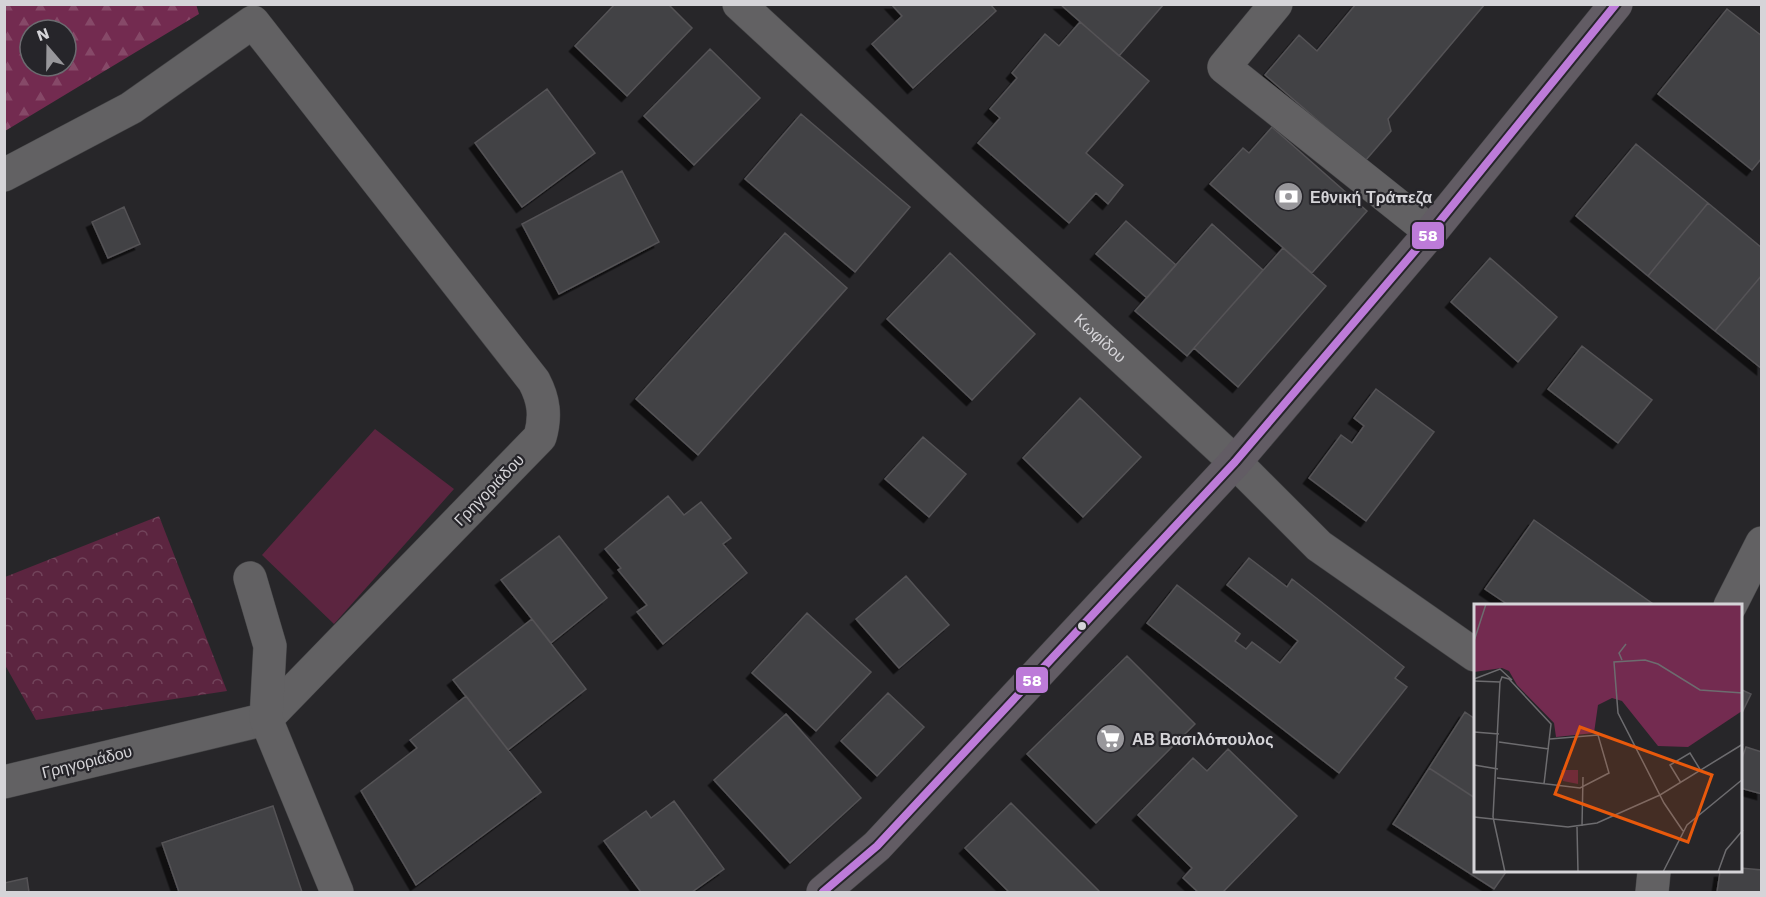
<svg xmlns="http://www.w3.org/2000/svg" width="1766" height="897" font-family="'Work Sans',sans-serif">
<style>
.forest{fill:url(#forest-firs);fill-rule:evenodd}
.park{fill:url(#park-crowns)}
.garden{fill:#5c2540}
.building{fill:#434245;stroke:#545356;stroke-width:1.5;filter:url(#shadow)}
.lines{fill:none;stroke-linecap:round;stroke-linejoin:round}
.minor-casing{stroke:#434345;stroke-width:34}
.major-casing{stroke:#434345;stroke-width:34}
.minor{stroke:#626163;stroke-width:33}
.major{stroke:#625c64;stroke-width:33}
.bus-1-casing{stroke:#26252a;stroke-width:12}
.bus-1{stroke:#bd7bd9;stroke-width:8}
.bus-dot{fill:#d5d4d8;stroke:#26252a;stroke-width:2}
.labels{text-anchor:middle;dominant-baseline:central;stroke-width:4.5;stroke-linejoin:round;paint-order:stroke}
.poi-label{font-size:16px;font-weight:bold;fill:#d5d4d8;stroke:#26252a;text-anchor:start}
.street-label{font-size:16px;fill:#d5d4d8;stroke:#26252a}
.inset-road{fill:none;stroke:#6d6c6f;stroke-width:1.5}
.view{fill:#e8590c;fill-opacity:0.15;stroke:#e8590c;stroke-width:3}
.inset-edge{fill:none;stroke:#d5d4d8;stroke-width:3}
.line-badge{stroke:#26252a;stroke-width:2}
.badge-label{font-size:16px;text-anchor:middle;font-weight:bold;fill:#fff}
</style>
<defs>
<pattern id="forest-firs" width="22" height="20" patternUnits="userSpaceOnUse" patternTransform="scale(1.5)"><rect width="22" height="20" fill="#732b50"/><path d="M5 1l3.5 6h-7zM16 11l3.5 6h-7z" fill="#864968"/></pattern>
<pattern id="park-crowns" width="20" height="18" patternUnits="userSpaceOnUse" patternTransform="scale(1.5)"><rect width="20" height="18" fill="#5c2540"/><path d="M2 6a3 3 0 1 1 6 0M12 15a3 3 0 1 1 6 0" fill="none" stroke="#72445b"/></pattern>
<filter id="shadow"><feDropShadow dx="-5.5" dy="5.5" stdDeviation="0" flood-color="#0009"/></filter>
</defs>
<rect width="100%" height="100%" fill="#272629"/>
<path class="forest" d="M5,4H196L199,14L5,131ZM30,30H66V66H30Z"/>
<path class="park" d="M159,516L227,691L36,720L5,665V577Z"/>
<path class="garden" d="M375,429L454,489L334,624L262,555Z"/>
<path class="building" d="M615,4H668L692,28L627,96L575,46Z
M891,4H990L996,11L913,88L872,44L902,16Z
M1060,4H1164L1119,56Z
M1356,4H1485L1388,119L1391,131L1365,161L1265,75L1299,35L1317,51Z
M1727,9L1762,36V158L1752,170L1658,94Z
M1080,22L1149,81L1086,153L1123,185L1108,204L1096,193L1069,223L978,143L1000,118L990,109L1017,78L1012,73L1045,34L1059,46Z
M710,49L760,98L694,165L644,116Z
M547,89L595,153L522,207L475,143Z
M801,114L910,207L855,272L745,179Z
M1272,127L1367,211L1312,273L1210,184L1243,148L1249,153Z
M1636,144L1708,203L1648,276L1576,216Z
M622,171L659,242L559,294L522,224Z
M1708,203L1762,248V275L1715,331L1648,276Z
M124,207L140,244L108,258L92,222Z
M1126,221L1176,265L1147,298L1096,254Z
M1212,224L1263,270L1187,356L1135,311Z
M785,233L847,288L698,455L636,399Z
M1283,248L1326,286L1238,387L1194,348Z
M950,253L1035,334L972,400L887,319Z
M1490,258L1557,317L1518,362L1451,302Z
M1762,275V369L1715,331Z
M1582,346L1652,400L1618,443L1548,389Z
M1376,389L1434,432L1366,521L1309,478L1341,435L1352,443L1364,426L1354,418Z
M1080,398L1141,457L1083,517L1023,458Z
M923,437L966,474L929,517L885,479Z
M668,496L684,515L701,502L731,538L723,544L747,573L663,644L637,612L647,605L618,570L621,568L605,549Z
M1534,520L1656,606H1510L1485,589Z
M559,536L607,598L551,643L501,580Z
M1249,558L1287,587L1292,579L1404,667L1395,678L1407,687L1339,773L1147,623L1177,585L1240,634L1235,641L1246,649L1252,642L1280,663L1298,641L1227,585Z
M906,576L949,625L899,668L856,619Z
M807,613L871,672L816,731L752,673Z
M532,619L586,689L508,750L453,680Z
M1127,656L1195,724L1096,823L1027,754Z
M1740,689L1751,694L1740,717Z
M888,693L924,727L877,776L841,741Z
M466,696L541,792L416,885L361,791L417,748L410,740Z
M1465,712L1475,719V798L1429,768Z
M786,714L861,798L790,863L714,780Z
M1746,747L1762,752V794L1740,788V764Z
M1228,749L1297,816L1223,892H1198L1183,878L1192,868L1138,815L1193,758L1207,771Z
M1429,768L1475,798V872H1506L1494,889L1393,824Z
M674,801L724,869L692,892H641L604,841L646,811L651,818Z
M1011,803L1100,892H1009L965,848Z
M273,806L302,892H179L162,843Z
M1740,868L1762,870V892H1717L1720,872H1740Z
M27,878L29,892H4V883Z"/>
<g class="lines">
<defs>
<g id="minor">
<path id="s1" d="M739,4L1235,462L1319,546L1475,655"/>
<path d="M1276,4L1224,67L1431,232"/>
<path d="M4,175L131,108L253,22L534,381C544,400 546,416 540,437L266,719L4,782"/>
<path d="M250,578L270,646L266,719L337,892"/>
<path d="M1730,606L1762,543"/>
<path d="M1652,892L1654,872"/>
</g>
<path id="major" d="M823,892L877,846L1235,462L1431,232L1616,4"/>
</defs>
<use href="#minor" class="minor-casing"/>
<use href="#major" class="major-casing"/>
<use href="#minor" class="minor"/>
<use href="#major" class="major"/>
<defs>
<path id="bus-1" d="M823,892L877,846L1235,462L1431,232L1616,4"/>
</defs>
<use href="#bus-1" class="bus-1-casing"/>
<use href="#bus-1" class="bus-1"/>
</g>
<defs>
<symbol id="bank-disc" viewBox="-11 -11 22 22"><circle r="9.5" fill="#98979b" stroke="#26252a"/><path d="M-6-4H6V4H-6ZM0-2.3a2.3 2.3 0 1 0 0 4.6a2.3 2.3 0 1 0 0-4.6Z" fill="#fff"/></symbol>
<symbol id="supermarket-disc" viewBox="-11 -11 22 22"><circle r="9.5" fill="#98979b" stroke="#26252a"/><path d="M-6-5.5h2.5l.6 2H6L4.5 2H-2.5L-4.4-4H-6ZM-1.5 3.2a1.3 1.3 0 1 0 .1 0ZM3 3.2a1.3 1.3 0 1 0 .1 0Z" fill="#fff"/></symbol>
</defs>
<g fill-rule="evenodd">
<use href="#bank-disc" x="1272" y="180" width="33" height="33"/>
<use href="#supermarket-disc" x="1094" y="722" width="33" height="33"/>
</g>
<circle class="bus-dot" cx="1082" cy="626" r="5"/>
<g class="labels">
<g class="poi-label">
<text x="1310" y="197">Εθνική Τράπεζα</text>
<text x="1132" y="739">ΑΒ Βασιλόπουλος</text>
</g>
<g class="street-label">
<text stroke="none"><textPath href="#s1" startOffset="492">Κωφίδου</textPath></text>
<text transform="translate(489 490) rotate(-46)">Γρηγοριάδου</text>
<text transform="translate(87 762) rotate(-14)">Γρηγοριάδου</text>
</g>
</g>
<g transform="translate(1474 604)">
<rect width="268" height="268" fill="#272629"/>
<path d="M0,0H268V107L214,143L184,142L148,97L138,94L124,101L120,129L82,133L80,119L43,81L35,67L28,64L0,68Z" fill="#732b50"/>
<path d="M87,166H104V180L89,177Z" fill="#5c2540"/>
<path class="inset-road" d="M0,37L12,0M148,56L145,49L152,40M0,75L26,65L38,76M0,77L26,78M26,78L28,73L35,75L77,120L70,180M0,128L25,130M25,138L75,145M0,161L24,165M23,174L106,184L135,169L124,131L76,135M207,179L196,161L216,149L227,167M0,213L94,223L123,219L186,191L269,140M19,213L26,78M19,213L31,268M108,222L109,173M103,223L104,268M209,227L190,199L144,109L140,58L171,56L184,60L226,86L269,89M189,268L213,221L269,175M244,268L252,246L269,226"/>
<path class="view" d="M106,123L238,171L214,238L81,190Z"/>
<rect width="268" height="268" class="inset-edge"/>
</g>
<g class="line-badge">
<rect x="1411" y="221" width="34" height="29" rx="6" fill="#bd7bd9"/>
<rect x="1015" y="666" width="34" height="28" rx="6" fill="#bd7bd9"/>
</g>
<g class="badge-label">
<text x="1428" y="241">58</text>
<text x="1032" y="686">58</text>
</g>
<rect width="1766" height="897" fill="none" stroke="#d5d4d8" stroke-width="12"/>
<g transform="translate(48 48) rotate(340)"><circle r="28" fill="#26252a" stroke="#6c6b70" stroke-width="1.5"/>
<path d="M0-4.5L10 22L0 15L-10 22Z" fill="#98979b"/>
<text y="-9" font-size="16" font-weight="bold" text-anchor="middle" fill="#d5d4d8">N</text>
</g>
</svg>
